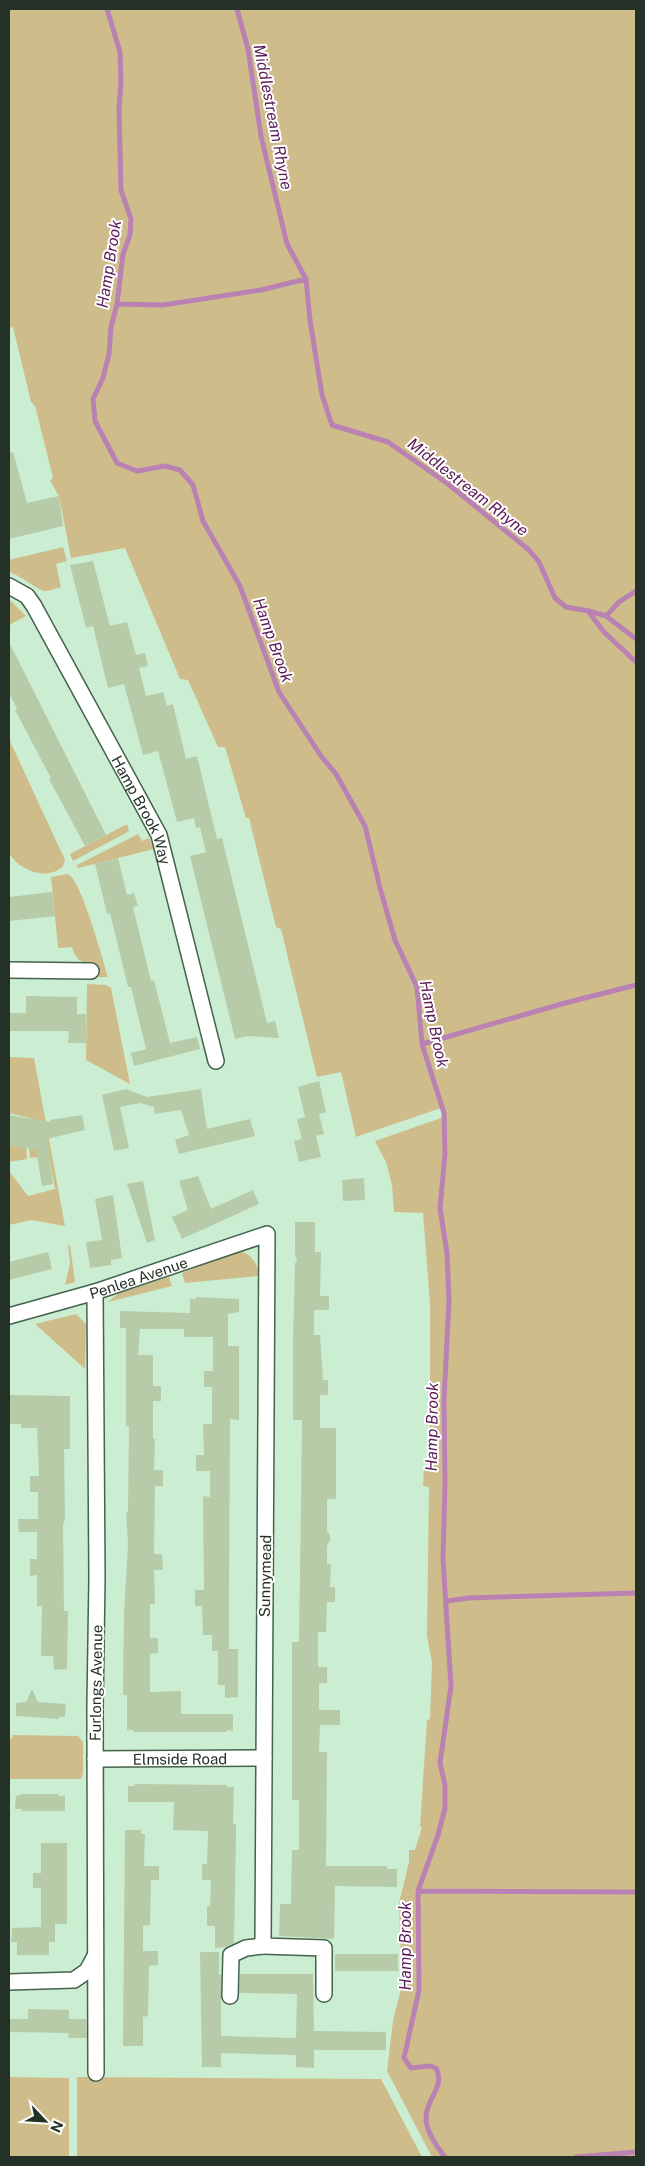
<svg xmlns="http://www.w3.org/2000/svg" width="645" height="2166" font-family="'Public Sans',sans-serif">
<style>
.green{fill:#cebd8a}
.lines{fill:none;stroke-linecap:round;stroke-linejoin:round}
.stream{stroke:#b982b2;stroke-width:5}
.building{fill:#b7cba8}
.street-casing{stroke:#44634b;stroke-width:18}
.street{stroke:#fff;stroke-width:15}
.labels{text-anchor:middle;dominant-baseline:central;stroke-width:4;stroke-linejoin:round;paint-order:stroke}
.street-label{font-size:15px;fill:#233126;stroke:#fff}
.water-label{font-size:16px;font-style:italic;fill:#5c1a57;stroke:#fff}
</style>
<rect width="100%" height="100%" fill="#cbeed2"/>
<path class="green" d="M9,9H636V2157H432L387,2071L393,2021L402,1985L399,1903L409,1862V1850H415L422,1827H420L427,1720L430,1719L432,1662L427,1636L429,1487L423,1486L424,1469H430V1303L423,1213L394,1212L392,1185L386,1162L375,1141L444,1117L441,1108L356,1137L341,1072L317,1077L281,929L276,927L249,818H246L225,747H218L188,680L180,679L125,548L71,558L59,496L50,481L53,478L35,406L31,402L13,327L9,328Z
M63,547L67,561L56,564L61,587C56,588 50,591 45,591C39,591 20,575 9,572V560Z
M9,599L26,616L9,625Z
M9,739L65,860L63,866C48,882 18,870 9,853Z
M127,824L129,831L126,833L73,861L70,854Z
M138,834L142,841L149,838L154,849L78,868L77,865Z
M68,874C81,879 103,960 108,977H95L96,964C82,963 76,961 72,947L58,948L51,877Z
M87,984L106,985L111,988L130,1084L86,1060Z
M9,1057L34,1058L65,1226L31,1220L9,1225V1171L28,1196L55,1189L49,1156L30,1158L29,1147L37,1120L9,1113Z
M9,1145L26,1146L27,1159L9,1162Z
M68,1245H70L75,1282L65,1285L70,1263Z
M235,1251C249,1250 258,1263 259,1276L185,1283L182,1273Z
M169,1277L172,1286L108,1302L119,1293Z
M76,1314L86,1324L85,1369L35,1324Z
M12,1735L78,1736L83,1742V1773L81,1779H11L9,1776V1739H12Z
M9,2077L69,2078V2157H9Z
M77,2077L381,2079L422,2157H77Z"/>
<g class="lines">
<path class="stream" d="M107,9L120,52L121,82L119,109L121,190L131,219L130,235L123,254L117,304L111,327L109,354L103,378L93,399L95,421L117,463L137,471L165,466L180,470L193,485L203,521L240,586L279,692L321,756L336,774L365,826L380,888L395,940L417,987L422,1044L444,1113L445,1154L440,1208L447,1253L449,1300L444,1400L445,1484L443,1559L451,1686L440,1763L445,1785V1808L438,1835L418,1891L419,1990L404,2058L411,2068L430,2066L436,2068C446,2087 425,2100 426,2118C426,2131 437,2147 445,2157
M237,9L248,49L261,136L287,244L306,279L310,320L322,395L332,425L388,442L448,484L529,550L539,562L555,598L566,607L588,611L604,632L636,662
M117,304L163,305L261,290L306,279
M589,611L606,616L636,639
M606,616L619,602L636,591
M422,1044L565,1003L636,985
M447,1601L468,1598L636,1593
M418,1891L636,1892
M576,2157L636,2152"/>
</g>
<path class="building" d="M13,452L27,503L59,496L63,526L9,539V453Z
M93,561L110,626L127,622L136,655L145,653L148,666L139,668L146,696L163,692L167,706L173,704L186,759L197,756L217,839L222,838L267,1023L275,1021L279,1038L247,1036L235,1039L190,856L206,852L200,827L196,828L194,818L177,822L158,751L143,755L124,684L108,688L93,626L86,628L70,565Z
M9,642L106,835L85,846L49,779L51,778L15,710L17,709L9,693Z
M118,858L127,895L134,893L138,906L133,907L151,981L154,980L170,1043L197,1037L200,1049L134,1066L131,1053L146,1049L131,987H128L110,913L107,914L95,864Z
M52,892L55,916L9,921V897Z
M26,996L77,997V1014H86V1043H68L69,1031H9V1013H26Z
M319,1081L326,1112L319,1114L324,1134L316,1136L321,1157L299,1162L294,1141L302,1139L297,1119L305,1117L298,1087Z
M126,1089L147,1097L201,1089L207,1129L250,1119L255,1136L179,1154L175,1140L189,1135L181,1110L154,1114V1107L140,1103L120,1107L129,1148L114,1151L102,1095Z
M9,1115L51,1122L50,1120L82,1115L85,1130L47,1139L53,1184L42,1186L36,1150L9,1145Z
M198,1176L211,1209L253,1190L259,1204L182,1239L172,1217L188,1210L179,1181Z
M364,1178L365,1200L343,1201L342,1180Z
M143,1181L155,1240L147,1243L127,1184Z
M113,1195L122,1258L111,1260V1265L90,1268L86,1242L102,1240L95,1199Z
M295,1222H315V1252H321L320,1296H329V1310H314V1335H320L323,1380H328V1395H320V1428H336V1499H327V1531L330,1535V1540L327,1546V1564H331L330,1587H335V1602H327L326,1632H318V1667H327V1683H319V1710H340V1725H320L319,1752H327L326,1866H387V1869H397V1887L335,1886L334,1939L279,1936L280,1904H291L292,1850H299V1800H292V1642H299L301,1504L302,1420H293V1339L295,1263L297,1262L295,1253Z
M48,1252L52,1269L9,1280V1262Z
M196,1297L239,1299V1312L228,1314V1346H239V1420L230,1419L229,1598V1649H238V1697L225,1698V1685H218V1651H212V1635H203L202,1606H195V1590H204L203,1496L210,1497V1471H196V1455H204L203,1424H212V1387H204V1371H213V1337H184V1329H140L138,1355H153V1386H161V1401H153V1439H155L154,1470H163V1486H155L154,1554H162L163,1570H154L155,1604H150V1638H158V1653L150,1654V1692L181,1691V1714H233V1731L227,1730V1732H133L134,1730H127V1695H123L124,1613L128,1544L126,1512H128L129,1426H126V1328H120V1311L190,1313V1299H196Z
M9,1395L70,1396V1449H64L65,1517L63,1525L64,1611H68L67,1669L54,1670L53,1656H41L42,1606H37V1575L30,1576V1559H37V1532H19L18,1519H38V1492H30V1476H39L37,1428H21V1424H10Z
M32,1689L38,1702L66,1704L65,1717H59V1719L16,1716V1703L26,1702Z
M134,1784L227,1785V1787H234L233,1824H236V1835L234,1943L226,1947L215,1948V1926H207V1906H210L211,1880H202V1864H207L208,1831L173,1830L174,1802H128V1786H135Z
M22,1794H59L58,1796H65V1811H22V1809H15L16,1796Z
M125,1830H141V1834H145L144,1866H159V1880H151L150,1925L143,1926V1951H158V1965L149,1966L148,2016L143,2017V2046H123Z
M41,1843H67V1924H55V1942H49V1955H17V1942H11L12,1928L41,1927V1888H33V1873H41Z
M200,1952H219V1975H221V2036L296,2038L297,1994L239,1993L240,1974H313L314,2031L386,2032V2050H314V2068L296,2067V2055L221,2053V2067H202Z
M335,1954H398V1971H335Z
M28,2009L69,2010V2019H86L87,2038H68L69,2033L9,2032V2019H28Z"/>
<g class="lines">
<defs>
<g id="street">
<path id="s1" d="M9,586L27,596L34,606L159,835L216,1061"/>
<path d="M9,970L91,971"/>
<path d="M95,1292L97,1578L95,1706L96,2073"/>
<path id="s2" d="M9,1316L95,1292L267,1234L263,1946L324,1948V1994"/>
<path id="s3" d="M95,1759L264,1758"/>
<path d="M9,1982L74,1980L87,1971L95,1956"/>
<path d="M230,1996L231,1955L246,1948L263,1946"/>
</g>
</defs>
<use href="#street" class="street-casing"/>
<use href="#street" class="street"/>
</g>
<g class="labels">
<g class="street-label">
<text stroke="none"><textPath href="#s1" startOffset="264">Hamp Brook Way</textPath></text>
<text stroke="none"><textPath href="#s2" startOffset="135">Penlea Avenue</textPath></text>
<text transform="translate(265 1576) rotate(-89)">Sunnymead</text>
<text transform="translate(96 1683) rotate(-89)">Furlongs Avenue</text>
<text stroke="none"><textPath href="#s3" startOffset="85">Elmside Road</textPath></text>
</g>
<g class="water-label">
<text transform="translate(273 117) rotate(79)">Middlestream Rhyne</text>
<text transform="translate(109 264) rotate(-81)">Hamp Brook</text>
<text transform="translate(468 487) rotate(38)">Middlestream Rhyne</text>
<text transform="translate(273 640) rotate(70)">Hamp Brook</text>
<text transform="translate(434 1024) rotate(78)">Hamp Brook</text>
<text transform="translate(432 1427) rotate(-89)">Hamp Brook</text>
<text transform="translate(405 1946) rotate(-90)">Hamp Brook</text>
</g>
</g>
<rect width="645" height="2166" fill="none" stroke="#233126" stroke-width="20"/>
<g transform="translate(45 2121) rotate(115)" stroke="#ffffff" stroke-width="4" paint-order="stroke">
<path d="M0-4L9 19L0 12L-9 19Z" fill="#233126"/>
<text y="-8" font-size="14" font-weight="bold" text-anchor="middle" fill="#233126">N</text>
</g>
</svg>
